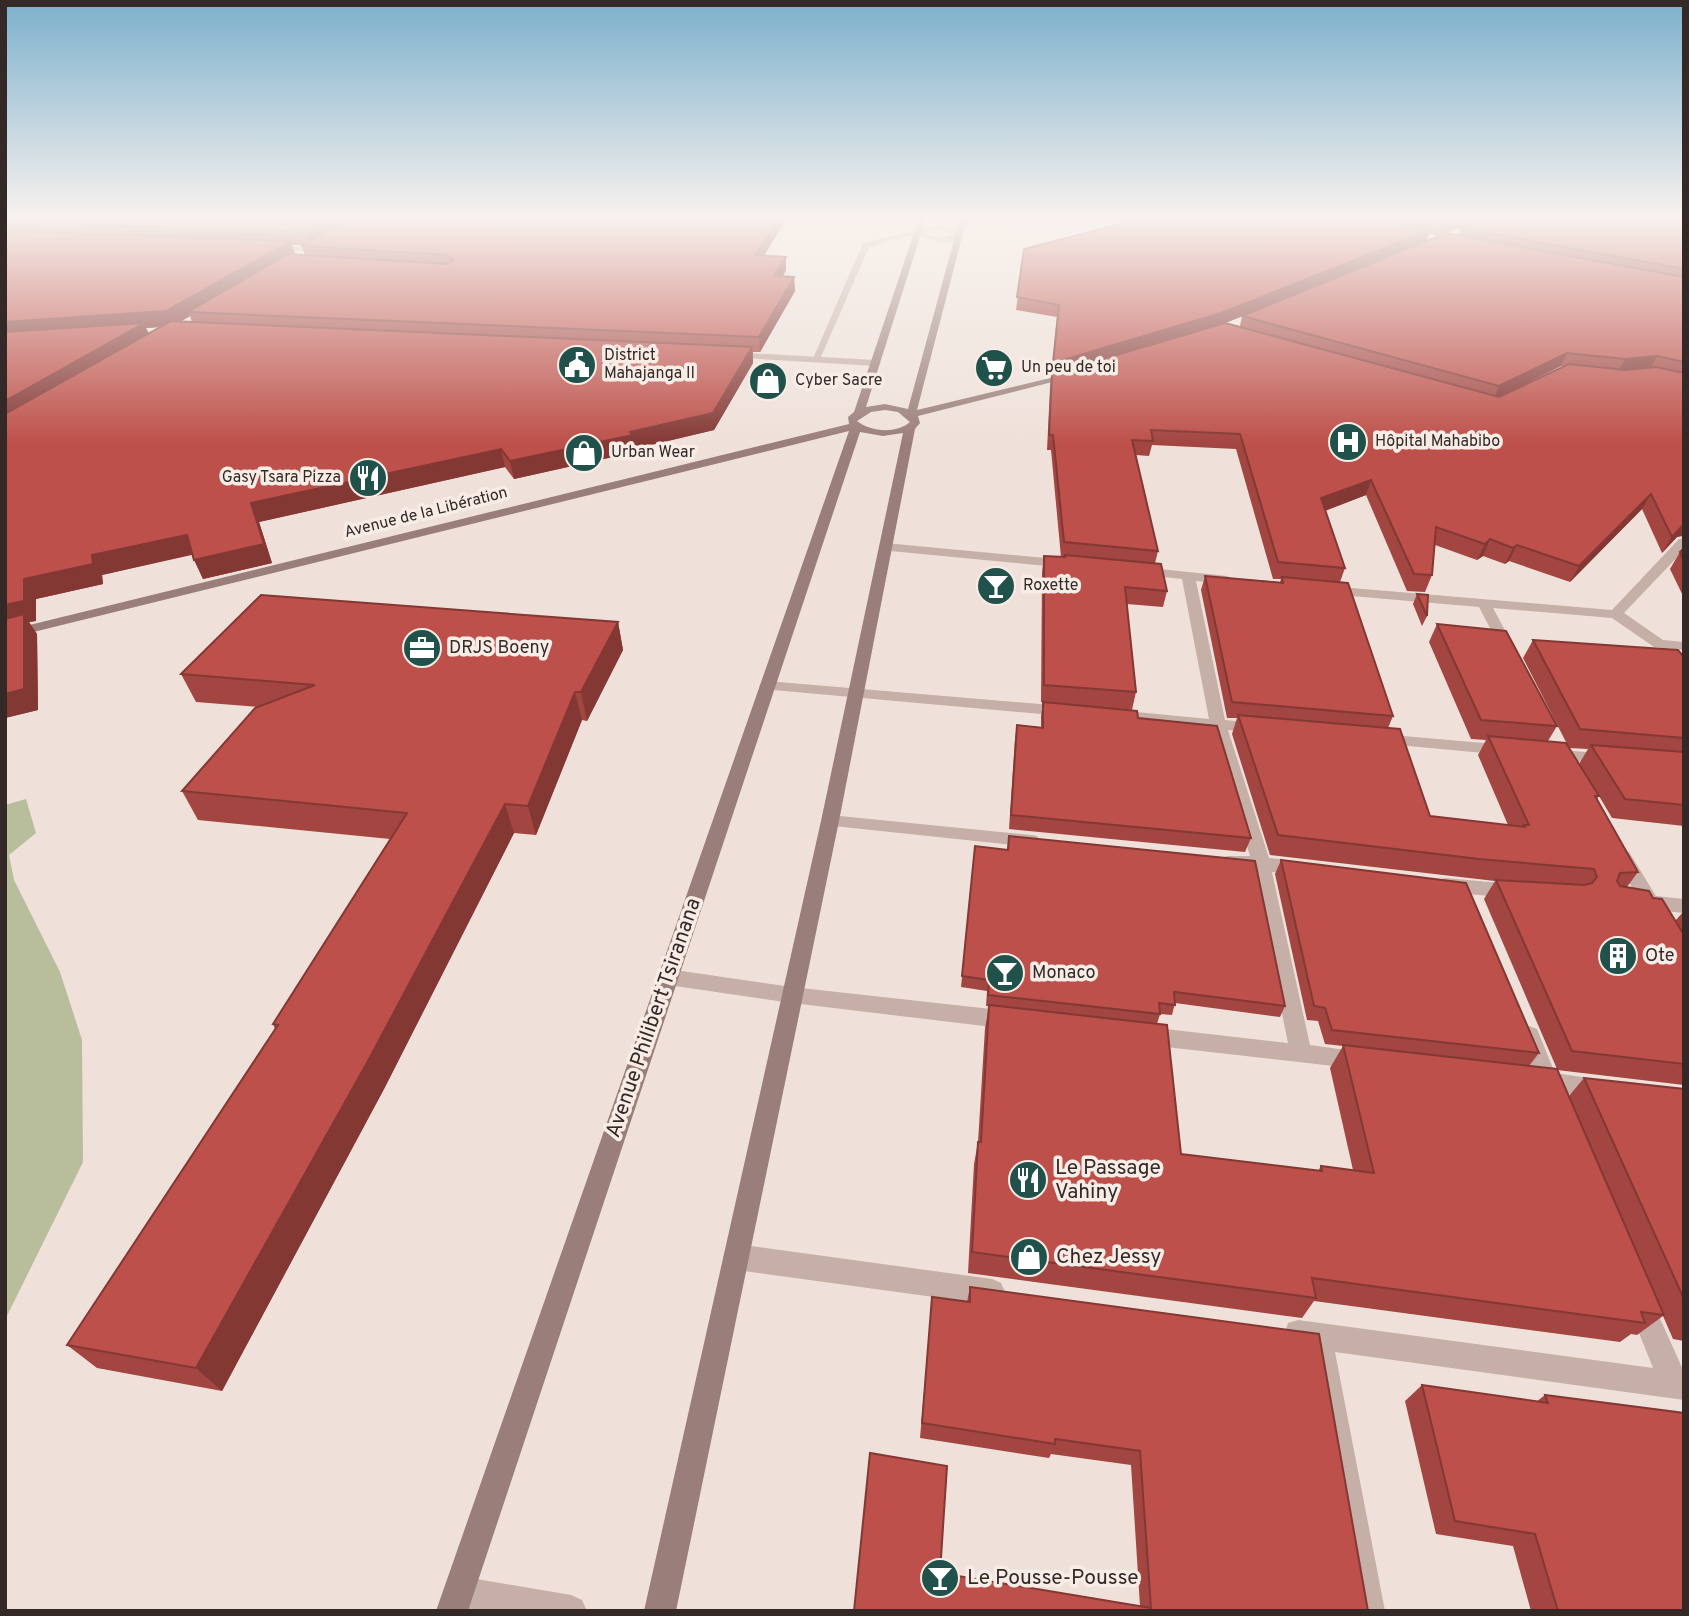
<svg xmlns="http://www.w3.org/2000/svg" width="1689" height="1616" font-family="Overpass,sans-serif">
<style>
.green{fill:#b8bd9b}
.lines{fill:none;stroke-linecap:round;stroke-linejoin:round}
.service{fill:#c6afa7;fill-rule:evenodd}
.minor{fill:#c6afa7;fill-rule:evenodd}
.secondary{fill:#9a7e79;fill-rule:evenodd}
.wall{fill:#a34540;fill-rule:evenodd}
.shaded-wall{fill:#843834}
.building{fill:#bd504a;stroke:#843834;stroke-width:2}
.labels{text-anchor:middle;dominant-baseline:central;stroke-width:7;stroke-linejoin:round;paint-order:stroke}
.far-poi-label{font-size:16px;fill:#342927;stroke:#f8ece6;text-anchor:start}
.far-street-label{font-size:16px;fill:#342927;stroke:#f8ece6}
.poi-label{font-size:18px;fill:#342927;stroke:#f8ece6;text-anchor:start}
.near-street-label{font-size:21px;fill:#342927;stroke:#f8ece6}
.near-poi-label{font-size:21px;fill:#342927;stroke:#f8ece6;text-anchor:start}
</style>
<rect width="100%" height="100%" fill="#efe1da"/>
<path class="green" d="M26,799L36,833L9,855L14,880L60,972L82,1040L83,1162L5,1320V805Z"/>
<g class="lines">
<path class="service" d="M938,226L956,228L964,234C942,252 933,236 915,236C901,236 883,243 869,247L820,359L812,361L863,243L916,231L923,227ZM938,230L955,234L939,238L923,233Z"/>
<path class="minor" d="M270,246L315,248L319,250L315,252L267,250Z
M729,352L876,360L881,363L876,366L726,357L724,355Z
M1684,538V550L1624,613L1663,640L1684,642V650L1654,647L1612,618L1493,608L1516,651L1509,655L1502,651L1479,607L1328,594L1321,590L1328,586L1612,610L1679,539Z
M885,543L1067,560L1074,564L1067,568L880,550L879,547Z
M1140,567L1227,576L1234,580L1227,584L1196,581L1225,720L1255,723L1263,728L1255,733L1228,730L1269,858L1310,863L1312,868L1310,873L1303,875L1272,872L1310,1045L1368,1053L1371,1060L1368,1067L1360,1069L1148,1045L1140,1042L1137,1036L1140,1030L1148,1027L1288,1043L1253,870L1226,866L1224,861L1226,856H1250L1211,729L1116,720L1108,715L1116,710L1209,719L1182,579L1135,574V568Z
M767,681L1064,706L1072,711L1064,716L762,689L759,686Z
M1381,734L1506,745L1514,750L1506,755L1375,743L1373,739Z
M1552,749L1607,754L1615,759L1607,764L1546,758L1544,754Z
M830,815L1031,835L1037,836L1040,841L1037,846L1031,847L824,825L821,821L824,817Z
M1623,850L1629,852L1656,896L1684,899V913L1664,911L1662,916L1655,918L1648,916L1644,909L1635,907L1632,902L1637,896L1614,857L1617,852Z
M1445,878L1512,884L1519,886L1521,891L1519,896L1512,898L1445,892L1438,890L1436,885L1438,880Z
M668,969L792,987L1009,1011L1017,1014L1020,1020L1017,1026L1009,1029L792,1003L668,985L661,983L658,977L661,971Z
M1529,1026L1537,1029L1555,1073L1608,1081L1611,1088L1608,1095L1600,1098L1561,1093L1559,1097L1551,1100L1543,1097L1530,1081L1533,1074L1518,1035L1521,1029Z
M736,1244L992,1279L1001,1283L1005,1292L1001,1301L992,1305L736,1270L727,1266L723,1257L727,1248Z
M1640,1290L1649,1294L1684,1372V1400L1335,1352L1385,1611H1353L1308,1348L1288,1343L1285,1333L1288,1323L1298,1320L1653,1368L1627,1303L1631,1294Z
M459,1576L571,1595L582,1600L587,1611H476L448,1603L443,1592L448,1581Z"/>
<path class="secondary" d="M919,218H926L866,407L885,404L908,409L960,218H967L917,410L1071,373L1076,376L918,416L920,423L915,429L839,821L676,1611H644L821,821L903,433L883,436L860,432L468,1611H436L849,431L5,639V631L849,424L848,417L854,412ZM885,410L898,412L910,422C896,434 871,432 857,421L871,412Z"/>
</g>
<path class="wall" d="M5,218H787L764,256L786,257V270L783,276L794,277L795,291L760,352H753V363L714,430L634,449L635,452L514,479L505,467L259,522L272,563L203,579L192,554L102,575L103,584L36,599V621L29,622L37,634L38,710L5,718ZM292,245H303L302,246L305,255L295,254ZM190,316L192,322H180ZM161,327L149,334L146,328Z
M1097,218H1484L1440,236L1429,234L1426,242L1225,323L1240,326L1242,316L1458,236L1461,228L1684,218V536L1677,537L1662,553L1642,509L1570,582L1509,561L1505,564L1483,556L1477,560L1435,545L1432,575L1425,592L1407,591L1366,495L1325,511L1345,568L1340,582L1393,716L1388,728L1430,816L1508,825L1478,755L1486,740L1471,739L1429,642L1437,624L1557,726L1548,741L1567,744L1523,658L1533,640L1684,657V826L1612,818L1599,796L1597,799L1638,872L1627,887L1653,898L1675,921L1684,911V1085L1557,1070L1569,1096L1584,1078L1684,1089V1341L1673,1339L1663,1316L1637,1335L1631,1334L1620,1342L1314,1301L1302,1318L968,1273L974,1164L978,1142L985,1028L989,1006H986L987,991L961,987L975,846L1007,850L1009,836L1285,1006L1280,1017L1175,1003L1172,1015L1160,1014L1157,1024L1181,1154L1318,1171L1321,1166L1353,1170L1330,1068L1343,1046L1325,1044L1318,1021L1307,1020L1275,874L1281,860L1539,1053L1529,1066L1557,1069L1484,899L1495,881L1270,855L1232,734L1237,718H1227L1201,590L1205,576L1280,582L1281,579H1273L1236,449L1152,445L1149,456L1136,455L1158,551L1155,563L1167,591L1163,607L1127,604L1136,692L1132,710L1041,702L1042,572L1044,556L1061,557L1051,450H1047L1050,388L1057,317L1016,310L1024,249L1125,223ZM1561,366L1563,367L1499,397ZM1569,748L1588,749L1579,764Z
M1684,548V598L1670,569L1680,552Z
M1417,594L1427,616L1422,626L1413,604Z
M618,622L623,650L587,721L582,720L536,835L514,833L384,1089L222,1391L97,1368L67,1345L275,1029L273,1024L390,839L198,820L182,791L258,707L196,702L181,674Z
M1043,702L1138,718L1251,838L1245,852L1009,829L1015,739L1017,725L1041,727V716Z
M970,1287L1368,1611H854L940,1573L1140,1606L1131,1465L1051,1454L1049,1458L920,1438L932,1297L967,1302Z
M1422,1385L1536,1402L1545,1395L1684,1611H1531L1513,1546L1436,1534L1405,1401Z"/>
<path class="shaded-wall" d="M331,218H357L310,245L306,232Z
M778,218H787L755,269V255Z
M1460,218H1484L1440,236L1444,225Z
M1430,230L1426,242L1218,326L1051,376L1053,363Z
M291,241L295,254L188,312L190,316L172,326L146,328L151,338L5,423V322Z
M786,257V270L775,290L774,276Z
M794,277L795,291L760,352L759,337Z
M752,347L753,363L714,430L634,449L635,452L514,479L510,461L630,432Z
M1567,353L1561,366L1493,400L1499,386Z
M1657,356L1650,369L1618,372L1625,359Z
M501,449L505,467L259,522L272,563L203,579L194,560L251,503Z
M1371,480L1366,495L1316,514L1321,498Z
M1651,494L1642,509L1570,582L1579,566Z
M1684,524L1683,535L1677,537L1662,553L1672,537Z
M187,535L196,554L102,575L103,584L36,599V621L29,622L37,634L38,710L5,718V605L24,579L92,555Z
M1490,539L1483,556L1477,560L1485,544Z
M1517,545L1509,561L1505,564L1513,548Z
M618,622L623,650L587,721L581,692Z
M575,692L582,720L536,835L528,806Z
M505,804L514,833L384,1089L222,1391L196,1368Z"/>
<path class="building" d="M5,218H331L306,232L5,222Z
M350,218H778L755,255L786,257L774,276L794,277L759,337L188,312L288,254L448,264L454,260L448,255L302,246Z
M1143,218H1364L1430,230L1221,313L1053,363L1059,305L1017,297L1024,249Z
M1408,218H1460L1444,225Z
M1484,218H1684V269L1461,228Z
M5,231L291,241L166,311L5,322Z
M1446,233L1684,277V362L1657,356L1625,359L1567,353L1499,386L1242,316Z
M171,321L752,347L713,413L630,432L633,435L510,461L501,449L251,503L264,544L194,560L187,535L92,555L93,564L24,579V601L5,605V414Z
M144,323L5,401V332Z
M1225,323L1499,397L1569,364L1625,370L1656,367L1684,373V524L1672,537L1651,494L1579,566L1517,545L1513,548L1490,539L1485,544L1436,527L1432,575L1414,574L1371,480L1321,498L1345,568L1278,562L1240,434L1151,430L1153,441L1132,440L1158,551L1064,542L1053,435H1049L1052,374Z
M1684,548V561L1680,552Z
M1065,555L1161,564L1167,591L1125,587L1136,692L1044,685V556L1065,557Z
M1205,576L1283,583L1282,577L1348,583L1393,716L1232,702Z
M1417,594L1428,595L1427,616Z
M261,595L618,622L581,692H575L528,806L505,804L368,1061L196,1368L67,1345L278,1025L273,1024L407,813L182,791L255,708L315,685L181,674Z
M24,614V689L5,694V619Z
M1437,624L1506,631L1557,726L1481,720Z
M1533,640L1678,650L1684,657V738L1580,729Z
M1043,702L1137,711L1138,718L1217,726L1251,838L1011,815L1017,725L1043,728Z
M1238,715L1400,729L1430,816L1525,827L1524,825H1529L1488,736L1566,743L1599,796H1595L1638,872L1620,873L1617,881L1620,886L1649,891L1653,898L1662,899L1684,935V1064L1572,1051L1496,880L1584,885L1592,883L1597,877L1594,869L1479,859L1278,835Z
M1591,745L1684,752V805L1625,799Z
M1009,836L1255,861L1285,1006L1174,992L1175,1005L1159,1003L1160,1014L988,995L989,980L962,976L975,846L1008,850Z
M1281,860L1466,883L1539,1053L1332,1030L1325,1008L1314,1006Z
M989,1005L1167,1025L1181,1154L1322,1171L1321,1166L1374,1173L1343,1045L1557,1069L1664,1315L1641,1312L1645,1323L1312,1278L1316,1298L972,1252L978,1142H981Z
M1584,1078L1684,1089V1299Z
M970,1287L1319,1334L1368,1611H854L870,1453L947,1466L940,1573L1151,1608L1140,1451L1055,1439V1444L922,1423L932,1297L970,1302Z
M1422,1385L1548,1403L1545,1395L1684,1413V1611H1558L1535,1534L1455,1521Z"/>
<linearGradient id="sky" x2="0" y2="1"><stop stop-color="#7cb0cc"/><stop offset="0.49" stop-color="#f8f2ee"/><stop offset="1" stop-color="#f8f2ee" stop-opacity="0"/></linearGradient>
<rect width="1689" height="444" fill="url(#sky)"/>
<defs>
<symbol id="civic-disc" viewBox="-11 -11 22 22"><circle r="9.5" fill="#20524b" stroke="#f8ece6"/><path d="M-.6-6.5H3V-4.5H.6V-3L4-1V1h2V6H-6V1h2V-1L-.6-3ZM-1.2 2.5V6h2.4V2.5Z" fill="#fff"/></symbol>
<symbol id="supermarket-disc" viewBox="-11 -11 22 22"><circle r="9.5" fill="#20524b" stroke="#f8ece6"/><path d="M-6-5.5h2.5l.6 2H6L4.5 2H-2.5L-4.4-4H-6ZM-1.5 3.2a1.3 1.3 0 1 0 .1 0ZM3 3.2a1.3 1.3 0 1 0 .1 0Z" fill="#fff"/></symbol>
<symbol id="shop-disc" viewBox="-11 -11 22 22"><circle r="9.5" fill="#20524b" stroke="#f8ece6"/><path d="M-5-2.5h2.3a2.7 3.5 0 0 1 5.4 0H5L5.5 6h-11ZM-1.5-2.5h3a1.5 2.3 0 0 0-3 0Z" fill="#fff"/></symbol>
<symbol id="hospital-disc" viewBox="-11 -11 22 22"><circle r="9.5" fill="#20524b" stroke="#f8ece6"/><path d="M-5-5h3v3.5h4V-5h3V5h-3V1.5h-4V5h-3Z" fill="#fff"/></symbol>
<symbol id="restaurant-disc" viewBox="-11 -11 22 22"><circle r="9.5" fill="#20524b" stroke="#f8ece6"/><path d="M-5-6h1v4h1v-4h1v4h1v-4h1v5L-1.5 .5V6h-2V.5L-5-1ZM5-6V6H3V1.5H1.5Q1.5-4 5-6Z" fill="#fff"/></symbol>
<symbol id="bar-disc" viewBox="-11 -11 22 22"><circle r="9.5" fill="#20524b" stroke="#f8ece6"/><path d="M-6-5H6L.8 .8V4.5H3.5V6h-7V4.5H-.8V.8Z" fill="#fff"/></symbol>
<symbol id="office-disc" viewBox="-11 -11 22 22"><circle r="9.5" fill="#20524b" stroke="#f8ece6"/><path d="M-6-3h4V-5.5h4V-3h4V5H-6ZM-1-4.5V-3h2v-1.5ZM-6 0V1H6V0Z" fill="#fff"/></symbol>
<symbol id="building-disc" viewBox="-11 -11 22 22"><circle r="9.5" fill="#20524b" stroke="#f8ece6"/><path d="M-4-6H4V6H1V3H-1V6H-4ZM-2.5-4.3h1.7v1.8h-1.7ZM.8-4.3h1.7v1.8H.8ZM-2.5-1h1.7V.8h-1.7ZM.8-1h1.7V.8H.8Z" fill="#fff"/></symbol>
</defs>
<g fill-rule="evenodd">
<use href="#civic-disc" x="555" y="343" width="44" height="44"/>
<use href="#supermarket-disc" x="972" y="346" width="44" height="44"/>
<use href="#shop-disc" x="746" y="359" width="44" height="44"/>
<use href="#hospital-disc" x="1326" y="420" width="44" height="44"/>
<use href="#shop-disc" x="562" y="431" width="44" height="44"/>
<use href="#restaurant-disc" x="346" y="456" width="44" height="44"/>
<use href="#bar-disc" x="974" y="564" width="44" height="44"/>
<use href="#office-disc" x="400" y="626" width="44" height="44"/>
<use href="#building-disc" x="1596" y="934" width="44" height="44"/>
<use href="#bar-disc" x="983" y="951" width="44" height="44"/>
<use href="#restaurant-disc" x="1006" y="1158" width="44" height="44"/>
<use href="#shop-disc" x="1007" y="1235" width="44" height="44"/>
<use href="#bar-disc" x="918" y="1556" width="44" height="44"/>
</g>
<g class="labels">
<g class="far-poi-label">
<text x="604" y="356">District<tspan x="604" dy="18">Mahajanga II</tspan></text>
<text x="1021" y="368">Un peu de toi</text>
<text x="795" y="381">Cyber Sacre</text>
<text x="1375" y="442">Hôpital Mahabibo</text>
<text x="611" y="453">Urban Wear</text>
<text x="341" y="478" text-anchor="end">Gasy Tsara Pizza</text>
<text x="1023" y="586">Roxette</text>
</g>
<g class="far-street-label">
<text transform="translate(426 513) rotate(-14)">Avenue de la Libération</text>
</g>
<g class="poi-label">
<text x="449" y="648">DRJS Boeny</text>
<text x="1645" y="956">Ote</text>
<text x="1032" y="973">Monaco</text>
</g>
<g class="near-street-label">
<text transform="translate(654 1018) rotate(-71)">Avenue Philibert Tsiranana</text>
</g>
<g class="near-poi-label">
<text x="1055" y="1168">Le Passage<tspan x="1055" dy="24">Vahiny</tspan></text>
<text x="1056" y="1257">Chez Jessy</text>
<text x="967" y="1578">Le Pousse-Pousse</text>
</g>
</g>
<rect width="1689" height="1616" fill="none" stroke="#342927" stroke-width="14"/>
</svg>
